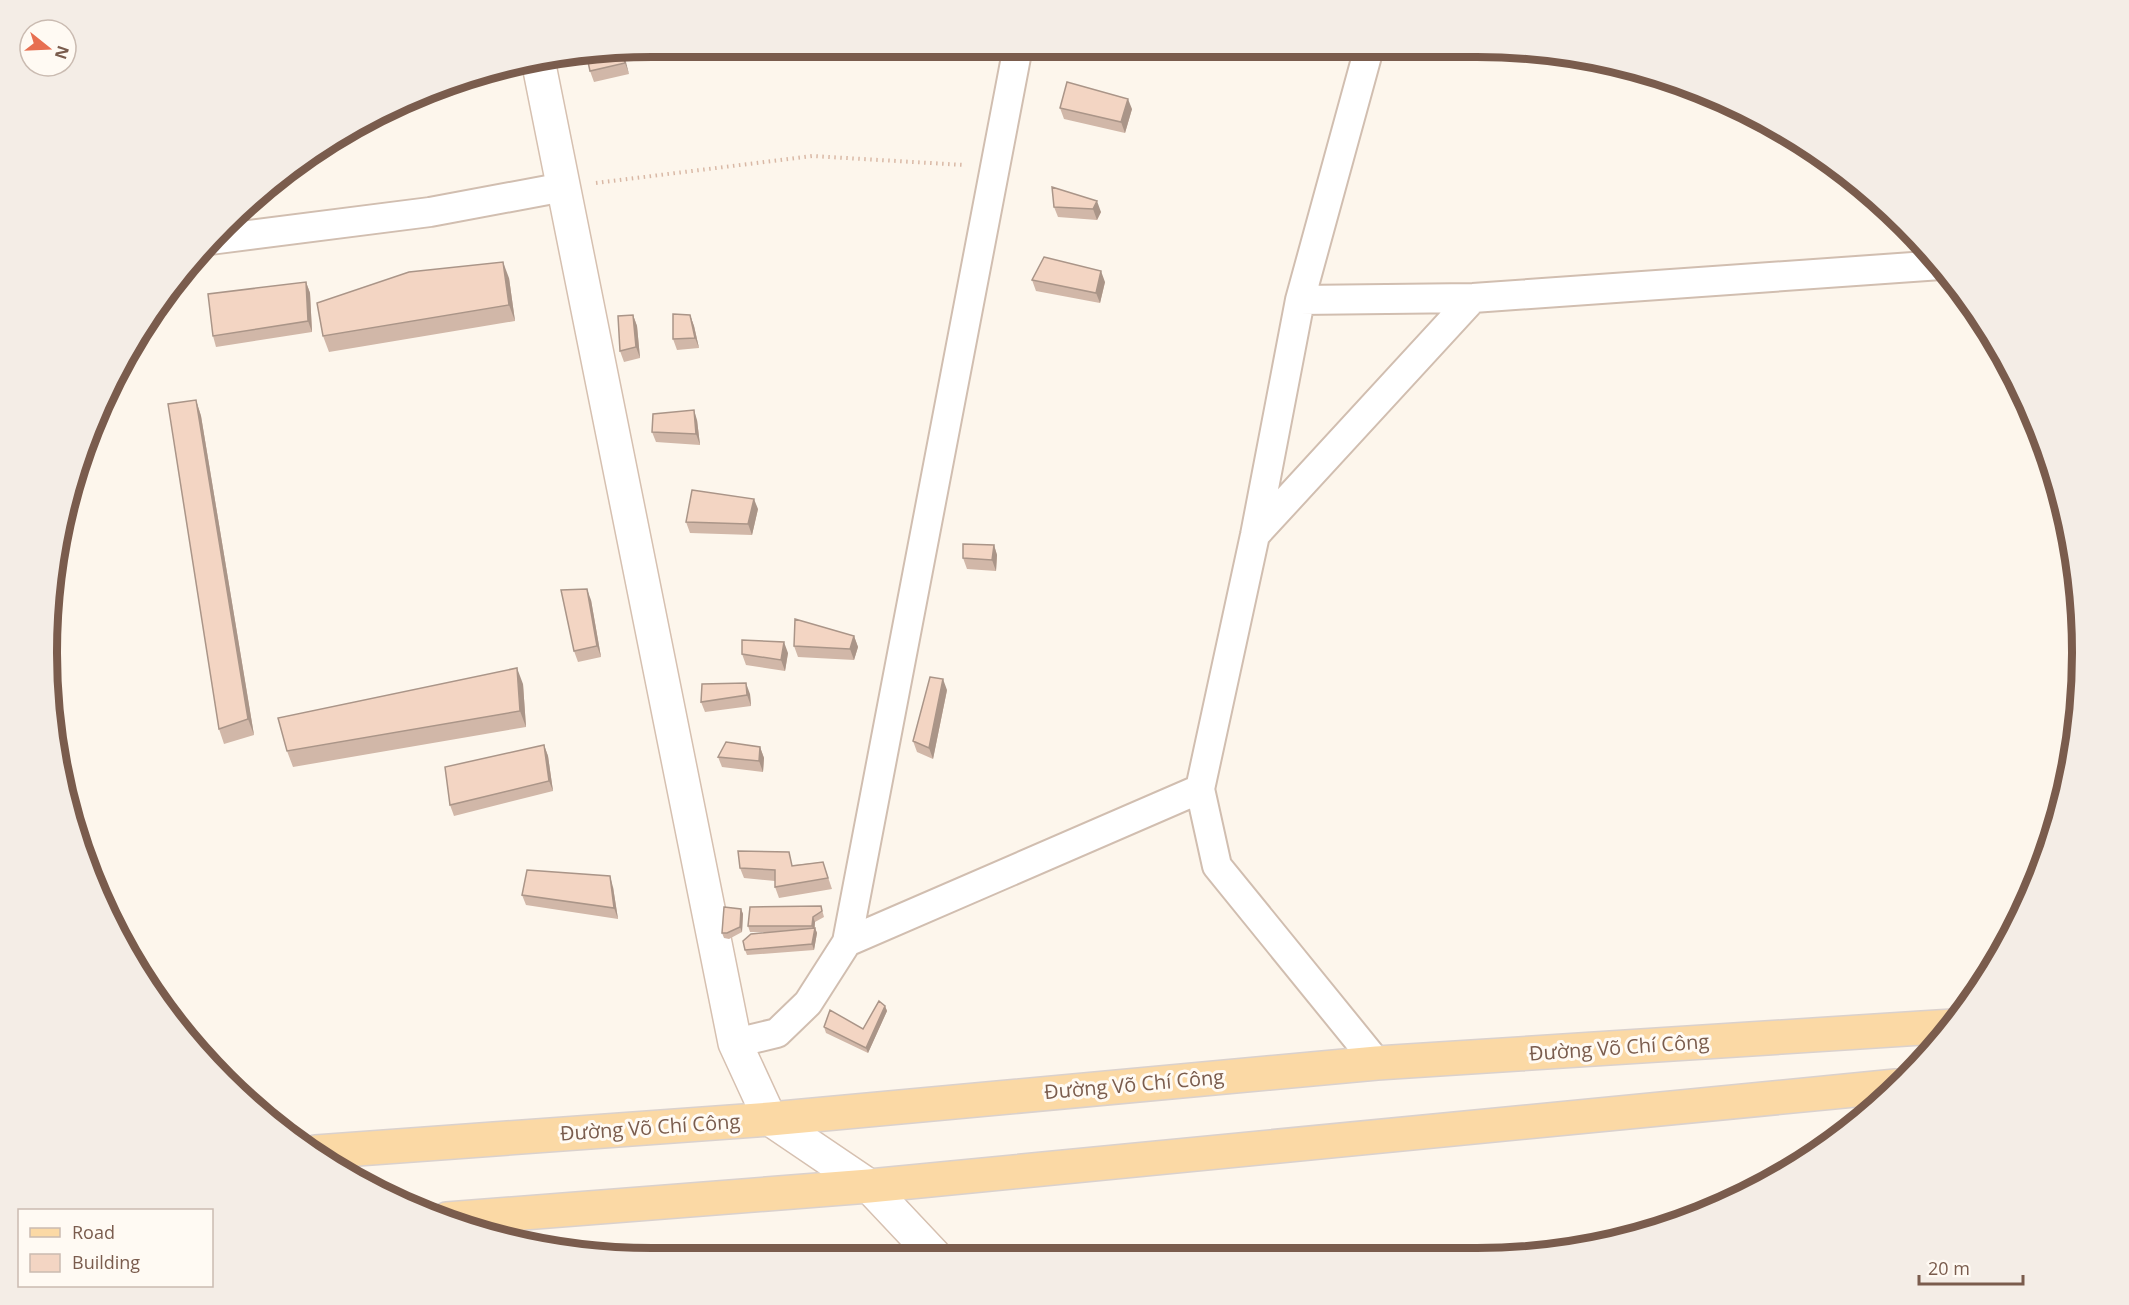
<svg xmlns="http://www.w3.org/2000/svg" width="2129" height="1305" font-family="'Open Sans',sans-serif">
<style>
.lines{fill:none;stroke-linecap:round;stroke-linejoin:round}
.street-casing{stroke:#d1beb0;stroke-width:32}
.secondary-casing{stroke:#d6c0b0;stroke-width:36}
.primary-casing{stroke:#dad1cd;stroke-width:36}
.path{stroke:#d9b8a5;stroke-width:4;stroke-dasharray:1.5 4.5;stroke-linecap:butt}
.street{stroke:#fff;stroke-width:28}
.secondary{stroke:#fff;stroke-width:33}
.primary{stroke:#fbd9a5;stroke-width:33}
.wall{fill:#d1b7a8}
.shaded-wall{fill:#aa9588}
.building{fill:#f3d5c3;stroke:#aa9588;stroke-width:1.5}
.labels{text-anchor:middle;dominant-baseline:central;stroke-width:6;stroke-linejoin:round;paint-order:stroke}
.street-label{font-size:20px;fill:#7a5c4d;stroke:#fffaf3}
.rim{fill:none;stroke:#7a5c4d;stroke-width:8}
</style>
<rect width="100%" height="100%" fill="#fdf6ec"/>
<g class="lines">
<defs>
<path id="street" d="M1368,52L1300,300L1255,535L1200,789L1217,866L1377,1063
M210,240L430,212L564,187
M1300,300L1473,298L1941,265
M1255,535L1473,298
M847,942L1200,789
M735,1043L777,1033L808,1003L847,942L1017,52"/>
<path id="secondary" d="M538,60L735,1043L770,1119L869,1186L934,1255"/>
<path id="primary" d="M316,1152L770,1119L1377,1063L1953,1026
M447,1219L869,1186L1896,1086"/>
</defs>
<use href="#street" class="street-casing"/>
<use href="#secondary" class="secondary-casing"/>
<use href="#primary" class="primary-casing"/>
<path class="path" d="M596,183L812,156L964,165"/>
<use href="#street" class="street"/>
<use href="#secondary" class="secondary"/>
<use href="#primary" class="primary"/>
</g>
<path class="wall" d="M622,52L629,74L594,82L590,71Z
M484,73L483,80L451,96L442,85L458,79Z
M1060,108L1132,109L1125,133L1064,119Z
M1052,187L1101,212L1097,220L1058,217L1054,207Z
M509,278L515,321L329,352L323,336Z
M1032,280L1105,282L1100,303L1036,291Z
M306,282L310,293L312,332L216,347L213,336Z
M633,315L637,326L640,358L624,362L620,351Z
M690,315L694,326L699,348L677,350L673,339Z
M196,400L201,416L254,735L224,744L219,729Z
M697,420L700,445L656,442L652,432Z
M758,509L752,535L690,533L686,522Z
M994,545L997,555L996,571L967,569L963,558Z
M591,600L601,657L578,662L574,651Z
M854,636L858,647L854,660L798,657L794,646Z
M788,653L785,671L746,665L742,654Z
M523,684L526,727L293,767L287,751Z
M947,690L933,759L917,752L913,741Z
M750,694L751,706L705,712L701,702Z
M544,745L548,756L553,791L454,816L450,805Z
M760,747L764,758L763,772L722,767L718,757Z
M823,862L832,889L779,898L775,887V881L744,878L740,868L793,865Z
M613,887L618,919L526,905L522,895Z
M821,906L824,917L815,922V928L817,933L814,950L747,955L745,950L779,932H750L748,926Z
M741,909L743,914L742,932L729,939L724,938L722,933Z
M885,1006L887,1011L868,1053L826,1033L824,1027L863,1029Z"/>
<path class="shaded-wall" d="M622,52L626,62L629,74L625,63Z
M1128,99L1132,109L1125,133L1121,122Z
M1097,201L1101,212L1097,220L1093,209Z
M503,262L509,278L515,321L509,305Z
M1101,271L1105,282L1100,303L1096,293Z
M306,282L310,293L312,332L308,321Z
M633,315L637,326L640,358L636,347Z
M690,315L694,326L699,348L695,338Z
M196,400L201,416L254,735L248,719Z
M694,410L697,420L700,445L696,434Z
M754,499L758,509L752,535L748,524Z
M994,545L997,555L996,571L992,560Z
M587,589L591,600L601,657L597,646Z
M854,636L858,647L854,660L850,649Z
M784,642L788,653L785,671L781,660Z
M517,668L523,684L526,727L520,711Z
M943,679L947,690L933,759L929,748Z
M746,683L750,694L751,706L747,695Z
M544,745L548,756L553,791L549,781Z
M760,747L764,758L763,772L759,761Z
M610,876L613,887L618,919L614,908Z
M741,909L743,914L742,932L740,927Z
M813,917L815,922L814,931L812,926Z
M815,928L817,933L814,950L812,944Z
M885,1006L887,1011L868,1053L866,1048Z"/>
<path class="building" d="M622,52L625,63L590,71L586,53Z
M463,77L447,85L446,84L458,79Z
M1067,82L1128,99L1121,122L1060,108Z
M1052,187L1097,201L1093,209L1054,207Z
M1044,257L1101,271L1096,293L1032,280Z
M503,262L509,305L323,336L317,303L409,272Z
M306,282L308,321L213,336L208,294Z
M673,314L690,315L695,338L673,339Z
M633,315L636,347L620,351L618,316Z
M196,400L248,719L219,729L168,404Z
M694,410L696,434L652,432L653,414Z
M692,490L754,499L748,524L686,522Z
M963,544L994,545L992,560L963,558Z
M587,589L597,646L574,651L561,590Z
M795,619L854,636L850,649L794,646Z
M742,640L784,642L781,660L742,654Z
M517,668L520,711L287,751L278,718Z
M930,677L943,679L929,748L913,741Z
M746,683L747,695L701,702L702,684Z
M726,742L760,747L759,761L718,757Z
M544,745L549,781L450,805L445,767Z
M738,851L789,852L792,866L823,862L828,878L775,887V870L740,868Z
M527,870L610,876L614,908L522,895Z
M821,906L822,911L813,917L812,926H748L750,907Z
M724,907L741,909L740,927L727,933H722Z
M815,928L812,944L745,950L743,941L751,934Z
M879,1001L885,1006L866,1048L824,1027L830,1010L863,1029Z"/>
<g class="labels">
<g class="street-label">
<text transform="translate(1619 1047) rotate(-4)">Đường Võ Chí Công</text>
<text transform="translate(1134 1084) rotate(-5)">Đường Võ Chí Công</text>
<text transform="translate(650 1127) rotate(-4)">Đường Võ Chí Công</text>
</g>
</g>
<path d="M0 0H2129V1305H0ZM652 57H1477A595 595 0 0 1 2072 652V653A595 595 0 0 1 1477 1248H652A595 595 0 0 1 57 653V652A595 595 0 0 1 652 57Z" fill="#f4ede6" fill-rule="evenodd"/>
<path class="rim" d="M652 57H1477A595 595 0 0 1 2072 652V653A595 595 0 0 1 1477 1248H652A595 595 0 0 1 57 653V652A595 595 0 0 1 652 57Z"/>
<rect x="18" y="1209" width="195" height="78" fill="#fffaf3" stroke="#cabbb1" stroke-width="1.5"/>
<rect x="30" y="1228" width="30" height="9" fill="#fbd9a5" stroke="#cabbb1" stroke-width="1.5"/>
<text x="72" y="1239" font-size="18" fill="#7a5c4d">Road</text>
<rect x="30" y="1254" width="30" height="18" fill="#f3d5c3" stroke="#cabbb1" stroke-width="1.5"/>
<text x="72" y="1269" font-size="18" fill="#7a5c4d">Building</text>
<g transform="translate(48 48) rotate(108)"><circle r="28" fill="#fffaf3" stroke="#cabbb1" stroke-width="1.5"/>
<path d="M0-4.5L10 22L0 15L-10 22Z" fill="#e76f51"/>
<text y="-9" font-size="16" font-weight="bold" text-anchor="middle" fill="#7a5c4d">N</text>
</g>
<path d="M1919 1275v9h104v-9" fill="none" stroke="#7a5c4d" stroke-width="3"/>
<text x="1928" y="1275" font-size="18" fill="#7a5c4d" stroke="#fffaf3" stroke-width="4.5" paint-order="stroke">20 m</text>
</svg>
